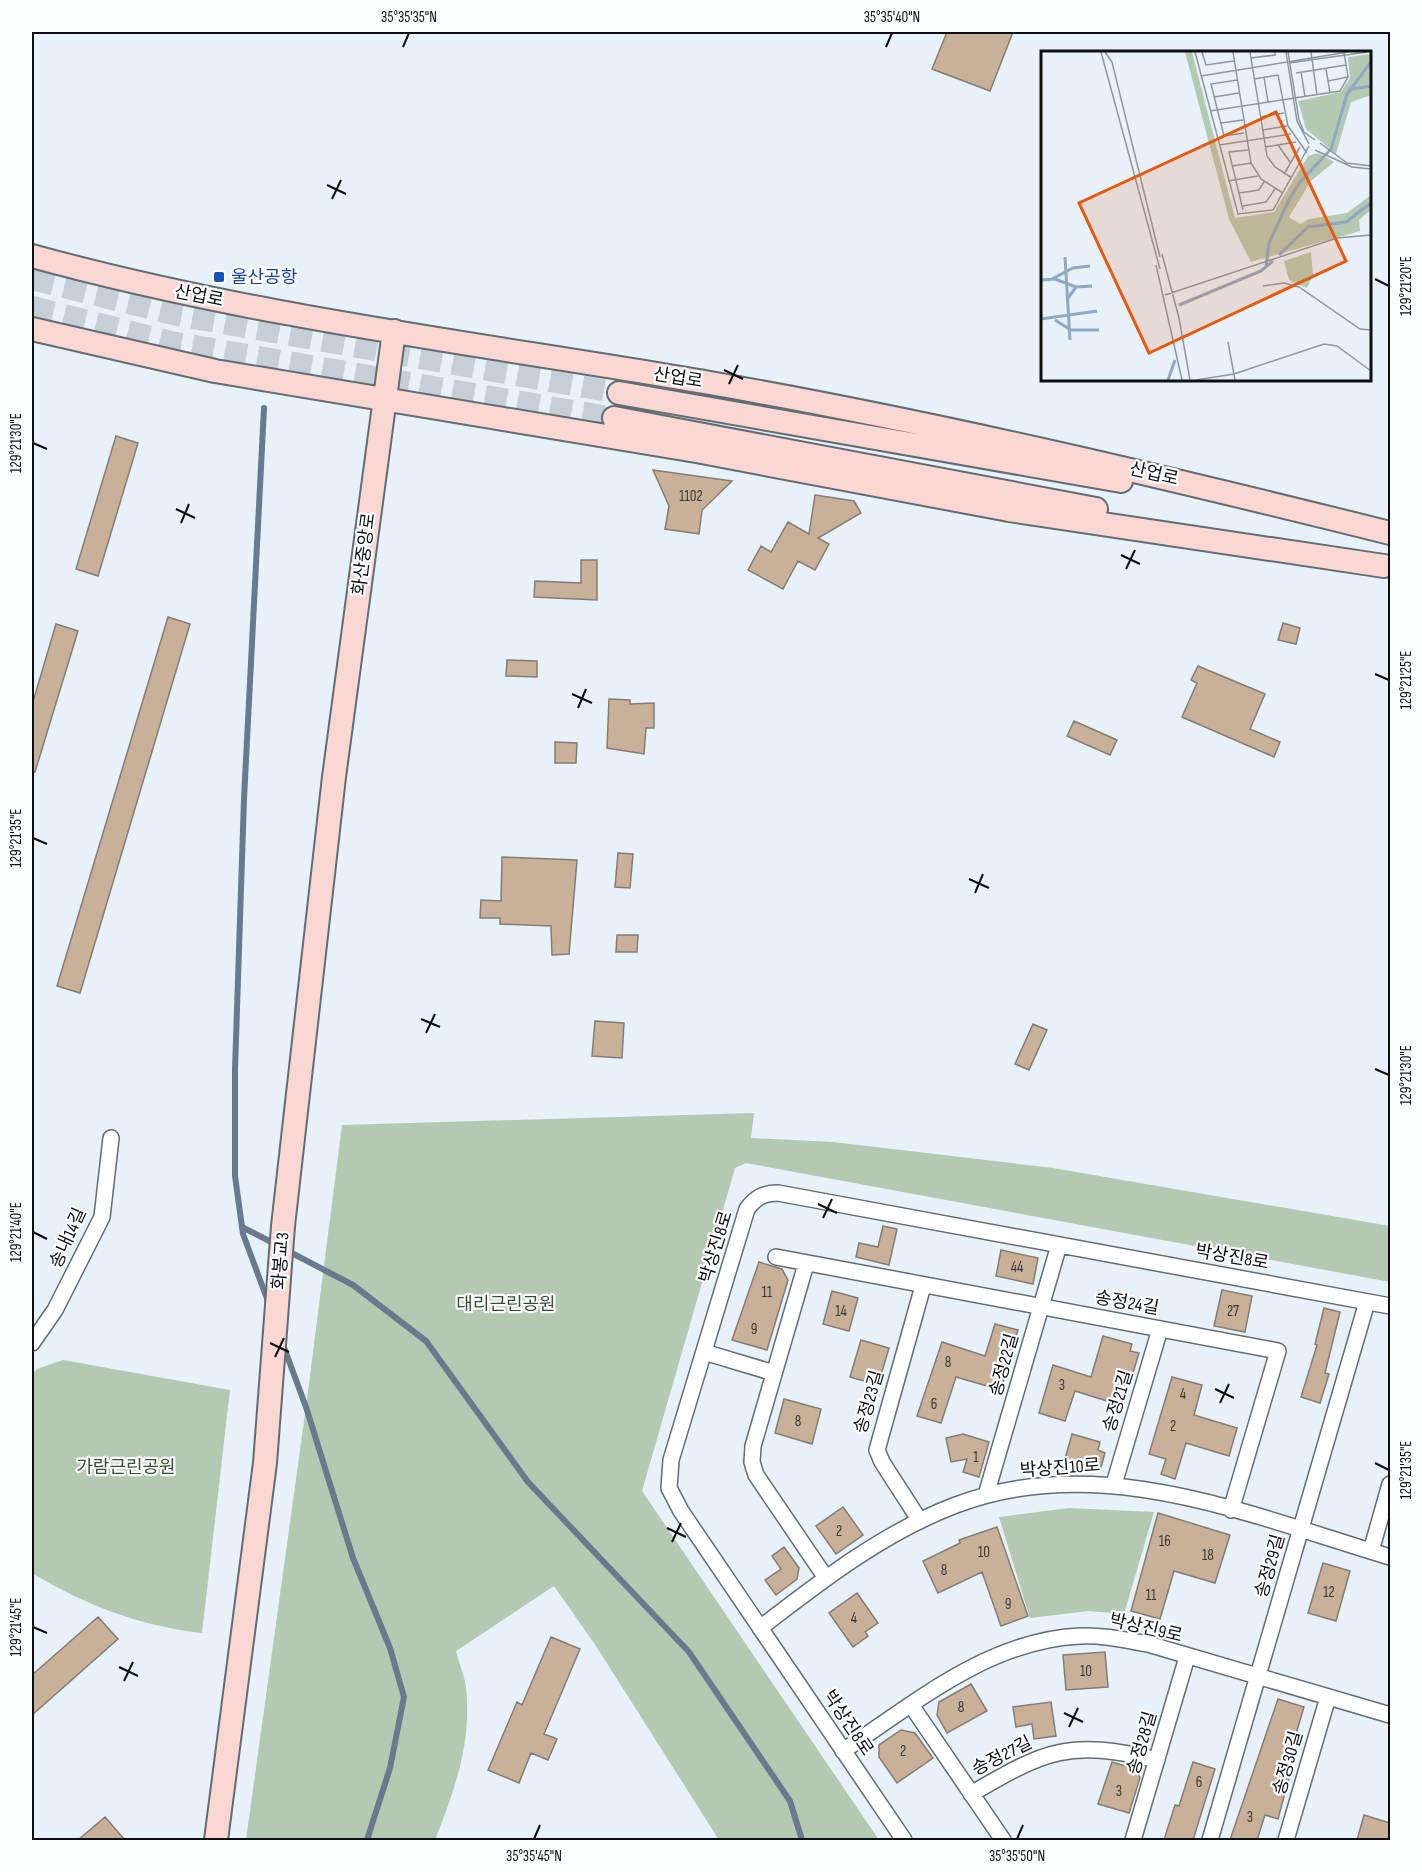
<svg xmlns="http://www.w3.org/2000/svg" width="1422" height="1872" font-family="'Sofia Sans Condensed','Noto Sans KR',sans-serif">
<style>
.green{fill:#b5c8b1}
.lines{fill:none;stroke-linecap:round;stroke-linejoin:round}
.stream{stroke:#6a798c;stroke-width:6}
.building{fill:#c9b099;stroke:#857c73;stroke-width:1.5}
.secondary-tunnel{stroke:#c5cfd7;stroke-width:22;stroke-dasharray:22 11;stroke-linecap:butt}
.street-casing{stroke:#626c73;stroke-width:18}
.secondary-casing{stroke:#626c73;stroke-width:26}
.street{stroke:#fff;stroke-width:15}
.secondary{stroke:#fad7d2;stroke-width:22}
.ticks{fill:none;stroke:#0c0f12;stroke-width:2}
.transit-dot{fill:#1a4fb4;stroke:#fbfdff;stroke-width:2}
.labels{text-anchor:middle;dominant-baseline:central;stroke-width:4.5;stroke-linejoin:round;paint-order:stroke}
.number-label{font-size:15px;fill:#3b3734}
.transit-label{font-size:18px;fill:#164399;stroke:#fbfdff;text-anchor:start}
.street-label{font-size:18px;fill:#0c0f12;stroke:#fbfdff}
.park-label{font-size:18px;fill:#32522b;stroke:#fbfdff}
.inset-river{fill:none;stroke:#92a7c0;stroke-width:3}
.inset-road{fill:none;stroke:#8f979d;stroke-width:1.5}
.view{fill:#e8590c;fill-opacity:0.15;stroke:#e8590c;stroke-width:3}
.inset-edge{fill:none;stroke:#0c0f12;stroke-width:3}
.neatline{fill:none;stroke:#0c0f12;stroke-width:2}
.ticks-label{font-size:15px;text-anchor:middle;fill:#0c0f12}
</style>
<rect width="100%" height="100%" fill="#e6f1fa"/>
<path class="green" d="M754,1113L751,1138L833,1142L1053,1168L1390,1226V1282L746,1163L735,1168L642,1491L879,1840H719L596,1646L554,1586L456,1651C459,1663 464,1675 466,1687C472,1743 455,1789 435,1840H246L306,1407L342,1125Z
M63,1360L230,1390L202,1633C140,1626 85,1605 32,1573V1374L37,1369Z
M1069,1508L1154,1512L1124,1614L1088,1611L1030,1618L999,1517Z"/>
<g class="lines">
<path class="stream" d="M264,408L244,799L235,1069V1176L243,1234L269,1304
M242,1227L277,1245
M286,1250L353,1285L426,1341L528,1482L689,1652L790,1801L802,1840
M282,1342L306,1407L353,1558L390,1648L404,1697L390,1768L367,1840"/>
</g>
<path class="building" d="M947,32H1013L990,91L932,69Z
M116,436L138,443L98,576L76,569Z
M653,470L732,481L702,510L699,534L665,529L669,506Z
M815,495L854,501L861,513L818,538L829,544L815,570L798,561L783,589L748,570L761,546L771,552L788,522L809,534Z
M581,560H597V600L534,597L535,581L581,583Z
M168,617L190,624L80,993L57,986Z
M1283,623L1300,628L1296,644L1278,640Z
M56,624L78,631L35,772H32V705Z
M507,660L537,661V677L506,676Z
M1198,666L1265,694L1250,729L1280,742L1274,757L1182,717L1197,683L1191,680Z
M609,699L630,700V704L654,703V728H646L644,754L607,748Z
M1074,721L1117,740L1110,755L1067,736Z
M555,742L577,743L576,763H555Z
M618,853L633,854L630,888L615,887Z
M502,857L577,860L569,954L552,955L551,926L500,924V918H480L481,900L501,901Z
M617,935H638L637,952H616Z
M595,1021L624,1023L622,1058L592,1056Z
M1033,1024L1047,1030L1029,1070L1015,1064Z
M883,1226L897,1229L889,1265L856,1257L859,1243L878,1247Z
M1001,1250L1038,1258L1033,1284L996,1276Z
M759,1262L782,1269L788,1280L767,1350L732,1340Z
M1222,1290L1252,1296L1245,1332L1214,1326Z
M832,1291L858,1298L849,1331L823,1324Z
M1324,1308L1340,1312L1325,1373L1329,1374L1320,1403L1301,1397L1317,1345L1315,1344Z
M995,1324L1018,1330L1001,1390L956,1377L941,1423L917,1416L942,1342L985,1356Z
M1103,1336L1132,1344L1130,1351L1139,1353L1123,1406L1075,1391L1065,1421L1039,1413L1053,1365L1091,1377Z
M861,1340L889,1348L878,1385L850,1377Z
M1172,1377L1202,1385L1194,1415L1237,1428L1229,1456L1186,1443L1175,1479L1161,1474L1166,1459L1149,1454Z
M784,1399L821,1409L812,1444L775,1433Z
M963,1434L989,1442L979,1477L963,1472L967,1459L951,1462L946,1438Z
M1072,1434L1100,1442L1098,1450L1105,1453L1101,1467L1090,1463L1088,1469L1065,1459Z
M843,1507L863,1535L836,1554L816,1526Z
M1158,1513L1230,1535L1215,1583L1174,1571L1160,1619L1131,1611Z
M997,1527L1028,1616L1001,1626L982,1572L938,1593L923,1561L960,1543L959,1540Z
M784,1547L799,1568L797,1579L776,1595L765,1580L781,1569L772,1556Z
M1323,1563L1350,1571L1336,1621L1308,1613Z
M857,1593L878,1623L865,1632L868,1636L853,1647L829,1613Z
M98,1617L118,1639L32,1715V1675Z
M551,1637L580,1649L544,1734L557,1739L548,1760L531,1753L519,1783L488,1770L517,1702L522,1705Z
M1105,1652L1108,1687L1066,1690L1063,1655Z
M971,1684L987,1711L947,1733L937,1715L939,1702Z
M1278,1699L1304,1707L1290,1754L1295,1755L1278,1819L1265,1815L1257,1840H1230Z
M1051,1702L1056,1736L1034,1739L1032,1724L1016,1727L1013,1707Z
M901,1730L915,1733L933,1758L897,1783L879,1757V1745Z
M1112,1762L1136,1769L1140,1778L1129,1813L1098,1804Z
M1193,1762L1215,1769L1193,1840H1164L1175,1805L1179,1806Z
M1364,1815L1390,1823V1840H1357Z
M105,1817L125,1840H78Z"/>
<g class="lines">
<path class="secondary-tunnel" d="M32,279L177,315L619,393
M32,307L171,342L614,418"/>
<defs>
<path id="street" d="M776,1257L1278,1351L1231,1510
M806,1264L753,1446L752,1462L756,1475L826,1578
M32,1343L55,1310L102,1217L111,1138
M704,1352L774,1373
M1114,1484L1160,1329
M986,1495L1059,1245
M920,1521L882,1462L877,1450L923,1286
M1371,1551L1390,1484
M760,1628C821,1581 884,1532 956,1505C1100,1450 1252,1516 1390,1557
M911,1705L1003,1840
M843,1751C915,1703 989,1640 1080,1636C1103,1635 1125,1640 1148,1644L1390,1715
M971,1794C1046,1750 1069,1739 1157,1760
M904,1840L681,1511L669,1488L671,1460L747,1209C756,1197 764,1193 778,1193L1390,1306
M1133,1840L1187,1657
M1210,1840L1367,1302
M1286,1840L1328,1697"/>
<path id="secondary" d="M32,256C253,317 483,344 710,383C939,423 1165,477 1390,533
M32,329L215,371L696,451L1009,510L1384,566
M619,393L1121,481
M614,418L1096,509
M216,1840L265,1463L283,1226L334,777L394,331"/>
</defs>
<use href="#street" class="street-casing"/>
<use href="#secondary" class="secondary-casing"/>
<use href="#street" class="street"/>
<use href="#secondary" class="secondary"/>
</g>
<path class="ticks" d="M403,47L409,33M886,47L892,33M327,185L346,194M332,199L341,180M1375,279L1389,286M724,370L743,379M729,384L738,365M33,443L47,449M176,509L195,518M181,523L189,504M1121,555L1140,564M1126,569L1135,550M1375,674L1389,680M572,694L592,703M578,708L586,689M33,838L47,844M969,879L989,888M975,893L983,874M421,1019L440,1027M426,1033L435,1014M1375,1069L1389,1075M818,1204L837,1213M823,1218L832,1199M33,1232L47,1239M270,1343L289,1352M275,1357L284,1338M1215,1389L1234,1398M1220,1403L1229,1384M1375,1463L1389,1470M667,1528L686,1537M672,1542L681,1523M33,1627L47,1633M119,1667L138,1676M124,1681L133,1662M1064,1713L1083,1722M1069,1727L1078,1708M534,1839L540,1825M1017,1839L1023,1825"/>
<rect class="transit-dot" x="213" y="271" width="12" height="12" rx="3"/>
<g class="labels">
<g class="number-label">
<text x="691" y="496">1102</text>
<text x="1017" y="1267">44</text>
<text x="767" y="1292">11</text>
<text x="841" y="1311">14</text>
<text x="1233" y="1311">27</text>
<text x="754" y="1329">9</text>
<text x="948" y="1362">8</text>
<text x="1062" y="1385">3</text>
<text x="1183" y="1394">4</text>
<text x="934" y="1404">6</text>
<text x="798" y="1421">8</text>
<text x="1173" y="1426">2</text>
<text x="976" y="1457">1</text>
<text x="839" y="1531">2</text>
<text x="1165" y="1541">16</text>
<text x="984" y="1552">10</text>
<text x="1208" y="1555">18</text>
<text x="944" y="1570">8</text>
<text x="1329" y="1592">12</text>
<text x="1151" y="1595">11</text>
<text x="1008" y="1604">9</text>
<text x="854" y="1618">4</text>
<text x="1086" y="1671">10</text>
<text x="961" y="1707">8</text>
<text x="903" y="1751">2</text>
<text x="1199" y="1782">6</text>
<text x="1119" y="1791">3</text>
<text x="1250" y="1817">3</text>
</g>
<g class="transit-label">
<text x="231" y="277">울산공항</text>
</g>
<g class="street-label">
<text transform="translate(199 296) rotate(11)">산업로</text>
<text transform="translate(678 378) rotate(9)">산업로</text>
<text transform="translate(1154 474) rotate(13)">산업로</text>
<text transform="translate(364 554) rotate(-83)">화산중앙로</text>
<text transform="translate(68 1238) rotate(-66)">송내14길</text>
<text transform="translate(716 1247) rotate(-73)">박상진8로</text>
<text transform="translate(1232 1257) rotate(10)">박상진8로</text>
<text transform="translate(281 1261) rotate(-86)">화봉교3</text>
<text transform="translate(1127 1303) rotate(10)">송정24길</text>
<text transform="translate(1004 1365) rotate(-74)">송정22길</text>
<text transform="translate(1118 1401) rotate(-73)">송정21길</text>
<text transform="translate(869 1402) rotate(-74)">송정23길</text>
<text transform="translate(1060 1468) rotate(-4)">박상진10로</text>
<text transform="translate(1270 1566) rotate(-74)">송정29길</text>
<text transform="translate(1146 1628) rotate(13)">박상진9로</text>
<text transform="translate(848 1723) rotate(56)">박상진8로</text>
<text transform="translate(1142 1743) rotate(-74)">송정28길</text>
<text transform="translate(1002 1756) rotate(-27)">송정27길</text>
<text transform="translate(1288 1763) rotate(-74)">송정30길</text>
</g>
<g class="park-label">
<text x="506" y="1304">대리근린공원</text>
<text x="126" y="1467">가람근린공원</text>
</g>
</g>
<g transform="translate(1041 51)">
<rect width="330" height="330" fill="#e6f1fa"/>
<path d="M144,1H151L194,167L233,161L267,105L277,102L293,111L270,130L248,166L259,173L268,168L306,162L330,144V159L318,169L319,180L210,211L188,168ZM330,3V44L310,51L295,103L265,78L257,50L300,41L309,27L307,6ZM270,201L272,224L266,237L248,229L243,210Z" fill="#b5c8b1"/>
<path class="inset-river" d="M310,38L330,35M238,204L267,176L305,171L330,152M24,206L29,289M225,216L228,192L248,149L259,131L290,98L306,43L330,11M11,228L32,217L49,215M0,229L14,228L35,236M27,247L35,236L51,235M138,254L220,220L232,210M0,268L56,260M14,269L30,279H58M127,329L134,309"/>
<path class="inset-road" d="M60,1L119,218M64,1L71,11L119,206M154,1L197,163L232,159L268,95M161,1L165,14L193,10M192,1L210,112L220,128L242,142M209,1L226,105L234,116L251,127M245,1L256,70L268,93M247,1L258,69L263,81L274,89M270,1L276,44M210,7L234,4V1M248,12L326,1M285,18L289,42M260,21L264,46M255,22L305,14M160,25L307,1M223,26L227,51M213,28L237,24L247,75L266,102M196,29L170,33L183,85L203,82M287,30L307,26M173,46L198,42M169,60L299,40L307,26L303,1M219,66L243,62M180,72L202,69M222,79L246,75M279,92L306,112L330,115M178,94L250,83M237,94L249,111M224,96L255,91M274,99L311,116L330,118M191,115L210,112M243,123L259,96M187,130L217,125M198,142L218,139L223,131M202,155L225,151L234,138M202,159L188,101L207,99M121,203L138,267L149,329M115,214L141,329M222,235L243,232L258,236L319,278L330,279M124,244L296,187L330,184M187,291L194,329M155,329L193,323L283,293L296,295L330,320"/>
<path class="view" d="M235,61L305,210L108,302L38,152Z"/>
<rect width="330" height="330" class="inset-edge"/>
</g>
<rect width="1422" height="1872" fill="none" stroke="#fbfdff" stroke-width="66"/>
<rect x="33" y="33" width="1356" height="1806" class="neatline"/>
<g class="ticks-label">
<text x="409" y="22">35°35'35"N</text>
<text x="892" y="22">35°35'40"N</text>
<text transform="translate(1406 286) rotate(-90)" y="5">129°21'20"E</text>
<text transform="translate(16 443) rotate(-90)" y="5">129°21'30"E</text>
<text transform="translate(1406 680) rotate(-90)" y="5">129°21'25"E</text>
<text transform="translate(16 838) rotate(-90)" y="5">129°21'35"E</text>
<text transform="translate(1406 1075) rotate(-90)" y="5">129°21'30"E</text>
<text transform="translate(16 1232) rotate(-90)" y="5">129°21'40"E</text>
<text transform="translate(1406 1470) rotate(-90)" y="5">129°21'35"E</text>
<text transform="translate(16 1627) rotate(-90)" y="5">129°21'45"E</text>
<text x="534" y="1861">35°35'45"N</text>
<text x="1017" y="1861">35°35'50"N</text>
</g>
</svg>
